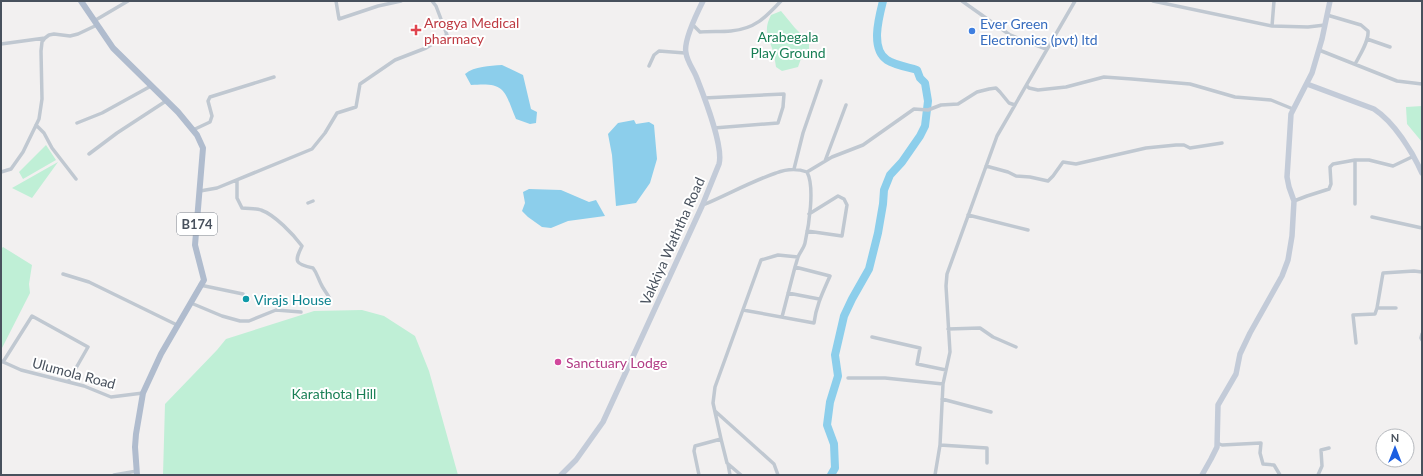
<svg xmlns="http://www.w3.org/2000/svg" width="1423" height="476" font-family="Lato,sans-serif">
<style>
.green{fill:#bfefd6}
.water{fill:#8cceeb}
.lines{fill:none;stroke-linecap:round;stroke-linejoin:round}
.river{stroke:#8cceeb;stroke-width:8}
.street{stroke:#c0c8d1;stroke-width:3.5}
.secondary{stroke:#c3cbd8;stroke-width:5.5}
.primary{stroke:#b0bcce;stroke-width:6}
.health-dot{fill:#e0444e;stroke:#fff;stroke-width:1.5}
.shop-dot{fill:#3f7fe0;stroke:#fff;stroke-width:1.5}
.culture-dot{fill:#0f9aa8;stroke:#fff;stroke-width:1.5}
.hotel-dot{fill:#d1479c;stroke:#fff;stroke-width:1.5}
.labels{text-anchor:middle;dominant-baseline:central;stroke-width:4;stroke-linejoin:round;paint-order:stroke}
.shield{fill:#fff;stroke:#7f858e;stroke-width:1}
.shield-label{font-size:13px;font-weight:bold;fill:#48515d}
.health-label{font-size:14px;fill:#be3a42;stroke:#fff;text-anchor:start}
.shop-label{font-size:14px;fill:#366cbe;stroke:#fff;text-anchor:start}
.park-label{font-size:14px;fill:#187f55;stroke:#fff}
.street-label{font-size:14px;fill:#48515d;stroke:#fff}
.culture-label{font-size:14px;fill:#0d838f;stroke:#fff;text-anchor:start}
.hotel-label{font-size:14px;fill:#b23c85;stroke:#fff;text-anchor:start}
</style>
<rect width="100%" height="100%" fill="#f2f0f0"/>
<path class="green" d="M781,11L795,28L809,42V50L802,56L798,67L782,71L776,67C775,61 774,54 772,48C767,34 764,29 771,15Z
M1422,106V142L1407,124L1406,107Z
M46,145L56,160L23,179L19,172Z
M58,162L32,198L12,188Z
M3,247L32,265L29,284L30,293L1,350V249Z
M362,310L384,316L415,336L429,371L458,475H163L165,404L217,350L226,339L314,311Z"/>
<path class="water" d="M502,65L523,75L531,109L537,112L536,123L530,124L516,119C504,90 506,82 471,85L465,74C475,66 489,66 502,65Z
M634,120L636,124L649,122L654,125L657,159L650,183L636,203L616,206L612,155L608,134L618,123Z
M529,189L561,190L589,202L596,200L605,216L568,221L551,228L542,227L528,217L522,211L525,203L523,192Z"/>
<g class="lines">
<path class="river" d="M831,475L835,468L834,444L827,425L830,402L838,376L835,355L844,316L852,299L869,269L878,233L883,204L884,190L890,175L902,162L920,136L925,126L928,101L925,83L920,78L917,70C907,67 895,65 887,60C870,49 879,17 883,1"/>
<path class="street" d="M336,1L339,19L378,6L401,1
M962,1L1010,35L1046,49
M1153,1L1272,26L1308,27L1325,25
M1327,15L1361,25L1368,31C1369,41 1360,55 1355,64
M94,21L128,1
M692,24L700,32C711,31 720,32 731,31C755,29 766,17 781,1
M1272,26L1274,1
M1367,39L1390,47
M1,44L45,38
M1319,50L1397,81L1422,84
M649,66L654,55L659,51L685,53
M1027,86L1029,88L1038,90L1066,87L1104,77L1132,79L1190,84L1235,97L1271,100L1293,109
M704,98L784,94L783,107L778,123L714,128
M77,123L102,113L151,86
M36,125L44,133L52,148L76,179
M193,130L210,122L212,116L208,101L210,97L274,77
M89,154L117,133L166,101
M1355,160V204
M825,161L846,105
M986,166L1008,172L1016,176L1030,177L1048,181L1053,176L1063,162L1076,164L1146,148L1176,145H1184L1190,148L1222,143
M794,169L803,133L821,81
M1,172L11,169L23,152L39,119L42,99L41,51L42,42L45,38L49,35L54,34L70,36L78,34L97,25
M237,180V198L242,208C248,209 256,208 261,210C275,215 293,234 302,246C294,262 295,264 313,268C317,273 318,278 321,284C323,289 327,293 330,299
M200,191L217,188L312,149L325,133L337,113L356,107L360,84L395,60L426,48L447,35L436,6L432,1
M1294,201L1307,196L1329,189L1331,184L1330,167L1333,164L1355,160H1369L1393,166L1414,156
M308,203L313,201
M703,205C727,195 752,181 776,173C786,169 797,168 807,172L832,157L863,145L914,109L928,110L941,105L958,104L977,92L989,89L996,88L1000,92L1009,103L1015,105
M968,215L1028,230
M1372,217L1422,228
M807,231L842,236L847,205L844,199L838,196L809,214
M795,267L798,257
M63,274L89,282L177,325
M200,285L243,294
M788,293L819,299
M191,303L222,316L240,321H249L276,310L301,312
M1396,308H1377L1383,273L1414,271L1422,272
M743,310L814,323C816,306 823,292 830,276L795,267L782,317
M948,329L980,328L993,337L1016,347
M1422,334L1421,338L1422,340
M872,337L920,348L917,364L946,370
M1356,343L1353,315L1375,314L1377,308
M1,361L21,370L84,386L111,397L143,393
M3,362L32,316L88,347L68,382
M848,378H885L943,384
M942,399L991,412
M715,411L774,464L778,475
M721,439L727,463L741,475
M1217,443L1222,445L1261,443L1260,453L1263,464L1274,465L1280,475
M940,445L987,448V463
M728,464L730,475
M114,475L137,471
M699,475L694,451L695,446L721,439L713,403L715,387L761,260L778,255L798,257C800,252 804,248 805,243C809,225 815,187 807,172
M935,475L940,445L943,384L950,352L946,286L947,274L997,136L1075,1
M1318,475L1322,466L1321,450L1329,448"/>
<path class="secondary" d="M1307,84L1374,109C1394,122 1412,151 1422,173
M561,475L576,460L603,422L702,206L719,164C724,146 703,94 696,76C693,69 687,61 686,53C683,41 697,13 703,1
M1202,475L1211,459L1217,447L1218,405L1236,374L1240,354L1250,333L1282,276L1288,260L1292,236L1294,201L1289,187L1287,177L1291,114L1312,73L1322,39L1330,1"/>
<path class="primary" d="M81,1L113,48L178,112L197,135L203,148L195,245L204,280L161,354L143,393L136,434L135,447L137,475"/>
</g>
<path class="health-dot" d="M414 24h4v4h4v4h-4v4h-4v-4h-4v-4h4z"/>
<circle class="shop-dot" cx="972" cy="31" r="4"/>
<circle class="culture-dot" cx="246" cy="299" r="4"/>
<circle class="hotel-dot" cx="558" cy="362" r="4"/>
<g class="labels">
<rect class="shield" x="177" y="213" width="40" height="22" rx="3"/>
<g class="shield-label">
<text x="197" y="224">B174</text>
</g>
<g class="health-label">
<text x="424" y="22">Arogya Medical<tspan x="424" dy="16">pharmacy</tspan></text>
</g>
<g class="shop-label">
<text x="980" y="23">Ever Green<tspan x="980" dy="16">Electronics (pvt) ltd</tspan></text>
</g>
<g class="park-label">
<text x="788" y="36">Arabegala<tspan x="788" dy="16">Play Ground</tspan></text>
<text x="334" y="393">Karathota Hill</text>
</g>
<g class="street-label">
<text transform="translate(672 241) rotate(-66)">Vakkiya Waththa Road</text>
<text transform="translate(74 373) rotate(15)">Ulumola Road</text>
</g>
<g class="culture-label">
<text x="254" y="299">Virajs House</text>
</g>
<g class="hotel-label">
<text x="566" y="362">Sanctuary Lodge</text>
</g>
</g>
<rect width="1423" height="476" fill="none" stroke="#48515d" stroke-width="4"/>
<g transform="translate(1395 448)"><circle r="19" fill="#ffffff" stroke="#b6b9be"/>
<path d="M0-3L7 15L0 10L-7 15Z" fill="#1b5ee1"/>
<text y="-6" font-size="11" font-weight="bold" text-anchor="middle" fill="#48515d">N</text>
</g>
</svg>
